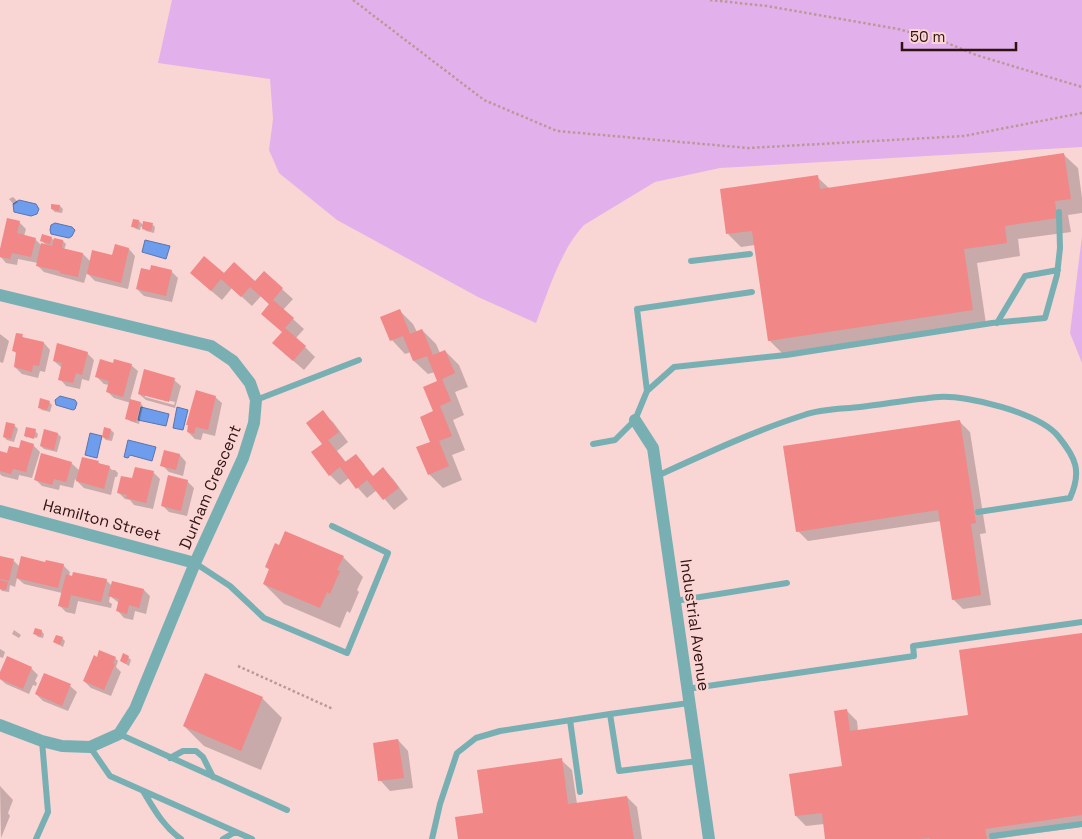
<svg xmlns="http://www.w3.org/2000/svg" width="1082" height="839" font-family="'Space Grotesk',sans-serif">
<rect width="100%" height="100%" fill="#f9d5d4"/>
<path fill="#e2b1eb" d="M172,0H1082V147L720,168L655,182L584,225C561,249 548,292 536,323L478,297L337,220L279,173L269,150L273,119L270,79L158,63Z
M1082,236V363L1070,333Z"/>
<path fill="#6f9dee" stroke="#5c73ac" d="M19,200L36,204L39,209L37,214L31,216L14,212L13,204Z
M55,223L72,227L75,230L72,236L69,238L51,234L50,230L51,225Z
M145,240L170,246L166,259L142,252Z
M60,396L75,400L77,403L75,409L73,410L56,405L55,400Z
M141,407L169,414L166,426L138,420Z
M177,407L188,410L183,430L173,428Z
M90,433L102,436L97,458L85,455Z
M128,440L156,447L152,461L130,455L128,458L124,457Z"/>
<path fill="#0003" fill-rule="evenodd" d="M1064,155L1078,168L1082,198V213L1068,215L1071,232L1018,239L1020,256L977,263L986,324L783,354L769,340L755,245L741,247L728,234L817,177L830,189Z
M13,197L18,202L14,205L9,199Z
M60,206L63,209L62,213L55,212L52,209Z
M139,221L144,226L152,224L155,227L154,233L146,231L141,226L140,230L136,229L133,226Z
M19,222L26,229L24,236L35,239L41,245L47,246L42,241L51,238L55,241H63L66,244L64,250L83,254L91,262L113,256L116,246L129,249L135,256L128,289L95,281L87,273L84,283L44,272L37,265L38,263L18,259L17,265L6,263L0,256V254Z
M151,271H171L178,278L172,302L144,296L137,289Z
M264,273L293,299L283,310L304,329L296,338L315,357L304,370L284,353L283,333L270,305L261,296L252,306L232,288L222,300L202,283L224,275L255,282Z
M399,310L413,324L417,332L422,330L436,344L440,353L445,351L459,365L468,387L455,392L464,415L453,420L465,450L452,455L462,480L443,488L429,474L439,382L435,372L428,374L414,361L411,352L405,354L392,340Z
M0,334L9,341L3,363L0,362Z
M22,336L25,339L44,343L50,350L45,372L40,371L38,378L22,374L15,367L17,354L14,351Z
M87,353L94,360L89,381L82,379L80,389L66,386L60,379L62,368L54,361Z
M114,364L131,365L138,371L130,400L140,403L143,406L139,424L130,421L127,418L131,403L114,398L107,391L109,385L104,384L97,377Z
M174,380L181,386L175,408L146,400L139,394ZM145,395L175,402L174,405L145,397Z
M215,397L222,403L215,436L203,433L201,440L195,439L188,432L189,426L187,424Z
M49,402L52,405L50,412L42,410L39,407Z
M322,412L333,422L348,442L337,451L346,462L356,455L365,465H363L375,481L383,469L393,479L408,499L394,510L377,490L367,498L349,478L340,485L330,475L324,444Z
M960,422L970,432L986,533L980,534L991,605L963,609L953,599L941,521L808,541L798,531Z
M7,424L15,426L18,429L14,442L7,440L4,437Z
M111,430L114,433L112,441L106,440L103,437Z
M35,431L38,434L37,438L27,436V438L25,436Z
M58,434L61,437L57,452L44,449L41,446Z
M33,445L40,452L32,478L19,475L18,480L2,476L0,474V453L8,455Z
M165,452L180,455L186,462L183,476L169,472L162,465Z
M98,462L101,465L109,467L112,470H115L118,473L117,477H115L111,495L84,488L75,479L73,488L60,485L59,490L42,486L35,479L71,463L80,471Z
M153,472L160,479L153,509L134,505L130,500L125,499L118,492L133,480Z
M187,481L194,488L187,516L169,512L163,506Z
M0,557L13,560L20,567L63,565L70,572L69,576L106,580L112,586L144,590L150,596L146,614L135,611L133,620L124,618L118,611L119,603L110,596L109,602L112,604L111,608L78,601L75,614L66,612L59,605L62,593L24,584L17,578L15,587L10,585L9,592L2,591L0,589Z
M343,557L363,577L357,590L359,592L350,613L347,611L340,628L284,604L264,584L270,570L266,567Z
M14,630L21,635L19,638L12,634Z
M41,631L44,634L43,638L38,637L35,634Z
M1082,634V827L995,839H827L824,824L806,826L796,816L844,767L846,710L857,721L858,731L969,716Z
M62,638L65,641L63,647L54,642Z
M0,649L5,652L3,658L0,657Z
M128,657L131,660L129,666L121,661Z
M115,658L118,661L116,667L121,672L111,696L91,688L84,681Z
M31,668L38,675L35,681L37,683L36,686L33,685L29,694L6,684L0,679V676Z
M206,675L262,698L282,718L261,770L204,746L184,726Z
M70,686L77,692L68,711L43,701L36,694Z
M398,740L408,751L413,788L390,791L380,780Z
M561,760L572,770L577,804L627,797L637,807L642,839H460L484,814Z
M0,786L13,800L8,813L10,816L1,838Z"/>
<path fill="#f18786" d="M1064,153L1071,199L1055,201L1057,218L1005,226L1007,243L964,249L973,310L768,341L752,231L726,234L720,189L818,175L820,189Z
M51,204L60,205L59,211L51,209Z
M7,218L20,221L17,233L36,238L31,257L12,253L10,259L0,257V249Z
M133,219L139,220L138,228L131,227Z
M143,221L153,223L151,231L142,229Z
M42,234L52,237L50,244L40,241Z
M54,238L63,240L62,248L83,253L78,277L60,273V271L36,266L41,243L52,246Z
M115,244L129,248L121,283L87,274L92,250L112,255Z
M204,256L224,273L234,262L255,281L264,271L283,288L273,300L294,318L285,328L306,346L293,361L272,343L282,332L261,314L269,304L250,287L241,297L221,279L211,291L190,273Z
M151,265L172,270L166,296L136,289L141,268L150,270Z
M400,309L410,334L422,329L433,355L445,350L455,373L442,379L451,401L440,406L452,436L439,441L449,466L428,475L416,447L430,442L420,417L433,411L423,387L437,381L427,356L413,361L403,336L390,341L380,317Z
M16,333L23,334L22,337L44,342L39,366L33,365L32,372L14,367L16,352L12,351Z
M57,343L88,352L82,375L76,373L73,383L58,380L62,363L53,361Z
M100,359L113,363L114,359L132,364L123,397L106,392L109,381L95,377Z
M144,369L175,378L169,402L138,394Z
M196,390L216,396L208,430L196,427L194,434L187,432L188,425H186Z
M40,398L50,401L47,410L38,408Z
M130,399L141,402L136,422L125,419Z
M323,410L339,432L328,440L345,462L356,454L373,476L383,467L399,488L383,500L367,480L356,489L340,467L329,476L311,452L322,444L306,423Z
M960,420L976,523L971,524L981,595L952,600L938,510L796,532L783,446Z
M6,422L15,424L11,439L3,437Z
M26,427L36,429L34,439L24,436Z
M104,427L111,429L109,439L102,437Z
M44,429L58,433L54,450L40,446Z
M21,440L34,444L26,472L13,469L11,474L0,471V451L7,453L9,446L19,448Z
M164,450L180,454L176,470L160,466Z
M41,453L72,462L66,482L54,479L52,485L34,480Z
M82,457L99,461L98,463L110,466L104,489L76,481Z
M135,467L154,471L146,503L126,498L127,495L117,493L121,476L132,478Z
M168,475L188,480L181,511L161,506Z
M285,531L344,556L337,570L340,571L330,594L327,592L320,608L263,584L269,569L265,567L275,543L279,545Z
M0,556L14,559L9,581L0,579Z
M21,556L45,562L46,560L64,564L58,588L16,578Z
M73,572L107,579L101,602L71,595L68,608L58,606L66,574L72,576Z
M0,580L8,582L6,590L0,589Z
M112,581L144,589L139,608L129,605L127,614L116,611L119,599L108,596Z
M35,628L42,630L41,636L33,634Z
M1082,633V815L985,829L987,839H930V838L919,839H825L822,813L795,816L789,774L842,766L834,711L847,709L850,731L968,715L959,650Z
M56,635L63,637L60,645L53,642Z
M99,650L116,657L113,663L115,664L104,690L83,681L94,655L97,657Z
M123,653L129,656L126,664L120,661Z
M7,656L32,667L23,689L0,679V672Z
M44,673L71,684L62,706L35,694Z
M205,673L263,697L241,751L183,726Z
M398,739L404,778L378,781L373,743Z
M562,758L568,804L627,796L634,839H458L455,817L483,813L477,770Z"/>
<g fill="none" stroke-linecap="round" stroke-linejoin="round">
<path stroke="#bb9898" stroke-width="2.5" stroke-dasharray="2.5 2.5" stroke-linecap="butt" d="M353,0L484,100L557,131L748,148L964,136L1082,113
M710,0L767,6L898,29L940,40L976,55L1082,87
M238,666L333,709"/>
<path stroke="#77afb3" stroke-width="6" d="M691,261L750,254
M997,323L1025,276L1058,270
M647,391L674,367L786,355L992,323L1045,318L1057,275L1060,248L1059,212
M256,400L359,360
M593,444L615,440L635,420L647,391L637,309L752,292
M657,476C705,454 754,431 804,415C821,409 842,409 860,407C886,404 913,399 939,397C968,395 1039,413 1058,436C1076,458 1082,471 1070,498L978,512
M195,563L230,586L264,618L347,653L388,553L332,526
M675,601L787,583
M687,689L914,656L913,646L1082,622
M689,703L610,714L619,771L698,761
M570,720L580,792
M119,734L287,810
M90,747L110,776L252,839
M170,758L183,751H196L203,757L213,777
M143,791C154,809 163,826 181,839
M992,836L1082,824
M36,839L48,812L42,741
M223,839L235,832
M432,839L440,804L457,753L476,738L500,731L610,714"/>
<path stroke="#77afb3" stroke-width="12" d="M0,295L211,346L233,361L250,383L256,400L254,423L243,458L195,563L135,709L119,734L90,747L62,746L42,741L0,725
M635,420L653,448L709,839
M0,511L195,563"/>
</g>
<g text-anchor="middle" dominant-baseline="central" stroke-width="5" stroke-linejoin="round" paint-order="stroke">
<g font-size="16" fill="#311212" stroke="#f9d5d4">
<text transform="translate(210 487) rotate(-67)">Durham Crescent</text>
<text transform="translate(102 520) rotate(15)">Hamilton Street</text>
<text transform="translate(695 625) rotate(82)">Industrial Avenue</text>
</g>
</g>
<path d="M902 42v8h114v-8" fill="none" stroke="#311212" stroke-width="2.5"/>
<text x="910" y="42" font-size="15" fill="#311212" stroke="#f9d5d4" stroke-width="4" paint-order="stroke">50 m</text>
</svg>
